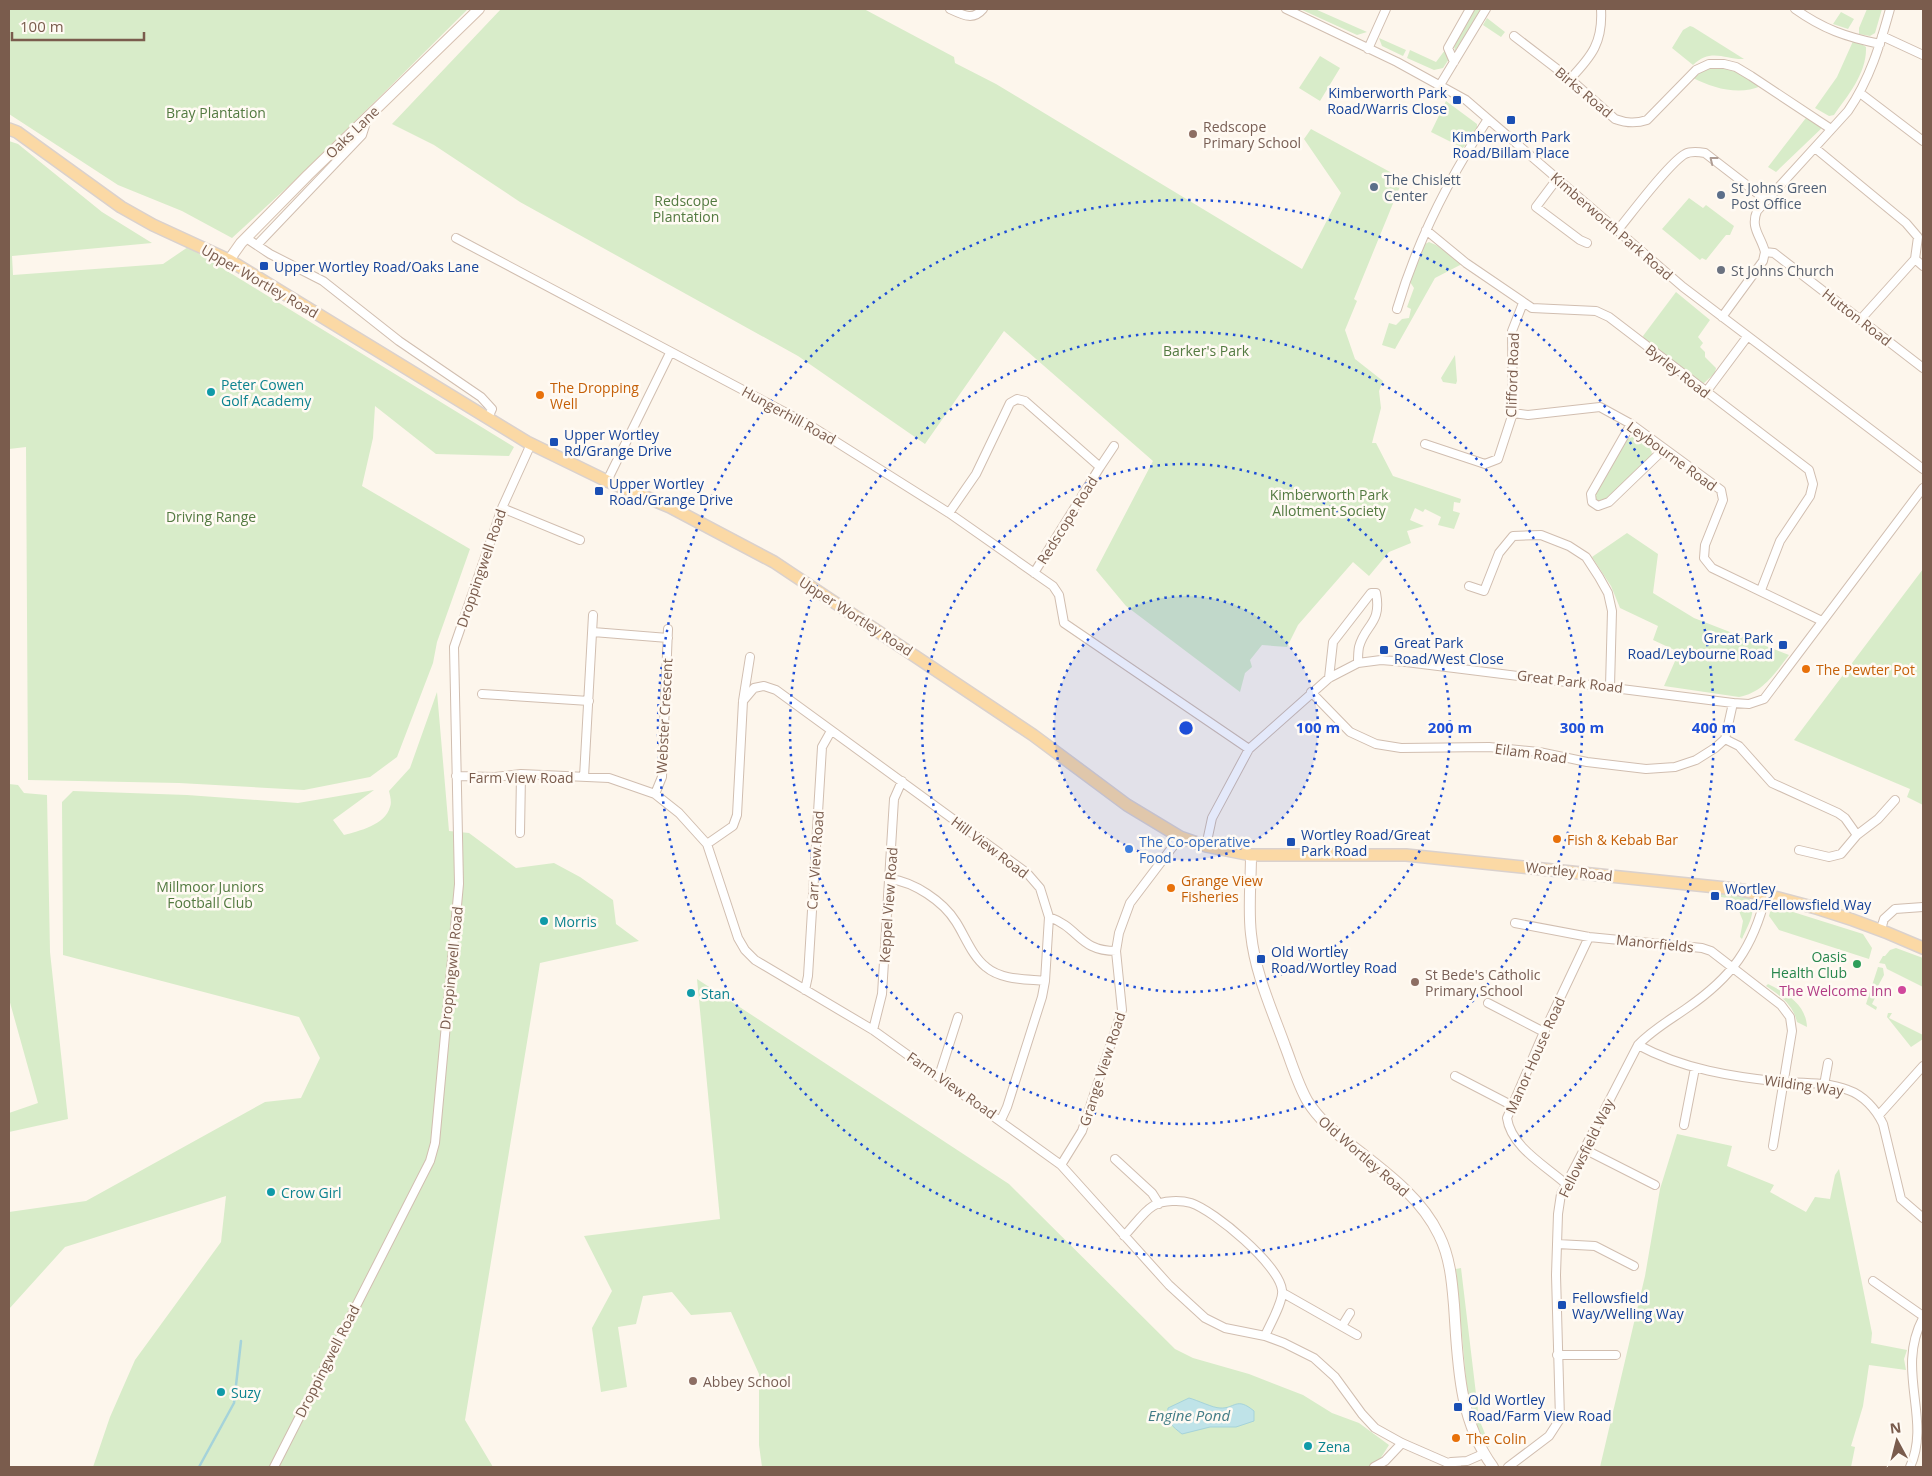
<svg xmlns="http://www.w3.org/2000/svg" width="1932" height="1476" font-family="'Open Sans',sans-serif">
<rect width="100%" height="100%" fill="#fdf6ec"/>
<path fill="#d8ecc9" d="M9,9H468L304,172L232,238L182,211L118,185L9,114Z
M501,9H864L954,57L955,63L996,84L1302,269L1341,193L1304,139L1311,129L1403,179L1354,299L1357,301L1345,330L1355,359L1383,381L1379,391L1381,408L1372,443H1376L1393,476L1461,499L1460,503L1454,502L1453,511L1460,513L1454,529L1438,525L1441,517L1425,509L1423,512L1415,508L1410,520L1424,526L1407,531L1411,543L1389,552L1369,576L1353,562L1298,625L1287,647L1262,645L1250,660L1252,667L1245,673L1240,692L1126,606L1096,570L1153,461L1004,331L925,444L798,356L520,202L434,145L392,124Z
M1300,9H1315L1367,32L1357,35Z
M1475,9H1482L1455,51L1454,46Z
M1867,9H1882L1875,33L1870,36L1859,34V28Z
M1841,12L1854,19L1848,29L1833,24Z
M1487,18L1505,32L1501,37L1483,25Z
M1690,26L1693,27L1744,59C1726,60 1711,47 1693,65L1672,48L1683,30Z
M1379,38L1406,50L1403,56L1382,46Z
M1854,39L1866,47C1867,73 1848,95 1834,115L1829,116L1815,108L1837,77Z
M1410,50L1436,62L1445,50L1449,59L1443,68L1434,70L1407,58Z
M1320,56L1340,68L1320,101L1299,88Z
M1719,66L1734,69L1761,86C1739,96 1713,88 1693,78L1704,70Z
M1446,101L1477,124V129L1463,148L1431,132Z
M1809,114L1825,125L1776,172L1768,167Z
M9,141L18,144L102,212L152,243L12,256L13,275L163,264L188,247L514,447L509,456L436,454L375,406L373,438L362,486L470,549L437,642L433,663L397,757L370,777L304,790L179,783L28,780L26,447L9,449Z
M1689,198L1703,208L1706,205L1734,226L1730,235H1726L1706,260L1702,258L1700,260L1662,229Z
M1429,242L1436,245L1462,264L1435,278L1395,349L1382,345L1389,323L1396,325L1402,319L1409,318L1411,309L1407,307L1414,288L1410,282L1423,245Z
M1676,292L1710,320L1698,337L1703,343L1700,347L1705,352V357L1716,368L1715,373L1704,383L1699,382L1645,341L1643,336Z
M1455,355L1457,381L1456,384L1443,382L1441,378Z
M1635,436L1651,447L1652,455L1603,502L1595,500L1596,491L1627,439Z
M1627,533L1658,554L1653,593L1694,618L1789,655C1775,673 1763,693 1739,697L1664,686L1679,652L1653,640L1658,626L1620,608L1611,586L1592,557Z
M1923,569V805L1907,797L1910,789L1794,740Z
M437,692L449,831L469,833L516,868L554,863L580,877L613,900L616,924L639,941L540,963L465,1420L493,1467H93L110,1417L135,1360L221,1242L226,1196L65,1247L9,1309V1212L86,1201L265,1102L301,1098L320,1058L299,1017L63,955L62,802L73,791L187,795L298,803L374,790L333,820L344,835C359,831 385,825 390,807C392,803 390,795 389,791L410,768Z
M9,784L18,785L24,793L47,795L50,952L68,1119L9,1132V1113L38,1103L9,999Z
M1721,894L1748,897C1759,910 1747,926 1742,939L1740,937L1743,921L1739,911L1742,905L1734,899L1721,897Z
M1777,907L1863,934L1872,948L1869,959L1779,930L1769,916L1770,912Z
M1896,948L1923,958V987L1887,969L1885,964L1879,963L1883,956H1885L1890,950Z
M1878,967L1883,968L1884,975L1873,995L1876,996L1872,1004L1877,1007L1876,1010L1866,1004Z
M697,979L1009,1184L1175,1349L1193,1358L1249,1374L1303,1395L1332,1413L1359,1423L1389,1445L1375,1467H762L759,1445V1374L731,1312L691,1315L672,1292L643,1296L636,1324L618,1327L627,1387L601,1392L592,1328L612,1291L584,1236L720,1219Z
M1768,984C1786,993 1806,1004 1807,1027L1797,1022C1793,1005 1781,996 1766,986Z
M1888,1013H1892L1889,1018L1923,1035V1039L1911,1047L1887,1017Z
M1677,1134L1732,1146L1727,1166L1774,1185L1770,1192L1806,1212L1815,1197L1830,1199L1835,1175L1839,1169L1872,1333L1871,1343L1907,1350L1904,1359L1906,1370L1869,1365L1863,1406L1851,1446L1855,1447L1851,1467H1600L1645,1276L1660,1189Z
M1461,1268L1479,1419L1490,1446L1488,1447L1474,1421L1468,1402L1456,1269Z"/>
<path fill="#bfe3e8" stroke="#a5d3da" d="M1189,1398C1197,1400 1213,1408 1220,1408C1235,1409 1236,1396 1254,1411V1421L1236,1427H1210L1182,1434C1172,1426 1166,1422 1168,1408Z"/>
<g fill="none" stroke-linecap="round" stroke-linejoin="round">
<path stroke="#a5d3da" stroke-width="2.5" d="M199,1467L234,1403L241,1341"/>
<defs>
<path id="street" d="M950,9C963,15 973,21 983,9
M1286,9L1397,62L1466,100L1683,287L1923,469
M1795,9C1823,29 1846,37 1880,44
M1514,36L1570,79L1615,119C1626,123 1635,124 1647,120L1696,70L1709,64H1724L1736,67L1751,76L1831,129
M1882,36L1923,55
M1368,49L1386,9
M1454,62L1448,48L1470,9
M1570,79C1592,56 1603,42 1601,9
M1440,85L1486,9
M1860,93L1923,141
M1815,148L1906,223L1918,237L1915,259L1860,320
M1557,179L1536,207L1580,240L1587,243
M1426,230L1466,263L1532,308L1596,311L1609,317L1809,470L1813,484L1810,496L1780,541L1761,590
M1617,231C1631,214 1669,163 1685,154C1691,151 1699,152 1705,153L1766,200
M246,238L270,254L323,281L399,341L481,397L492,409L488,418
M456,238L811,426L949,513L1053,586L1059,595L1064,623L1249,749
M257,245L362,135L367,119
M1765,252C1761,236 1750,228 1757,211L1848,111C1870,79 1880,45 1890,9
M1765,252L1774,253L1923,368
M1915,259L1923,266
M1397,309C1417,241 1449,178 1488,119
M1722,317L1763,261L1765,252
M1706,392L1747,337
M1513,413L1528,415L1600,407L1631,424L1721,490L1723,500L1705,545L1704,558L1712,568L1822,621
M1631,424L1591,494L1592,502L1598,506L1609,502L1664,449
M1425,444L1485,464L1498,459L1513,413L1512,331L1523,303
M1100,467L1114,446
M607,481L670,353
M502,508L580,540
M949,513L976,474L1010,403L1017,399L1025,401L1100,467L1034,573
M1469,586L1484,591L1499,553L1513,536L1541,535L1569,546L1586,557L1599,577L1608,593L1612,611L1610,686
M593,632L668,638
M1329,678L1333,642L1371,593H1376C1382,624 1365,624 1359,647C1358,652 1358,658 1358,663
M1311,692L1350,732L1376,744L1401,748L1489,747L1539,752L1587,762L1646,769L1675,767L1696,760L1715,748L1725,739L1733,703
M482,694L589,701
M743,701L754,688L764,686L776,690L1027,873L1040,888L1049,917L1045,981L1042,997L1007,1107L1001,1120
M1725,739L1739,746L1772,783L1838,813L1845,818L1857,835
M456,776L495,777L521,774L609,778L655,794L679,813L707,844L738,938L745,950L755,960L873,1030L1061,1165L1169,1285L1205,1318L1225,1328L1265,1336L1284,1343L1314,1358L1335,1377L1362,1414L1375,1428L1402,1443L1457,1467
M584,777L593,615
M655,794L662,777L668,629
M520,833L521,774
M707,844L733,826L737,815L743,701L750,657
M1206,846L1212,818L1249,749L1329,678L1358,663L1381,660L1406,662L1733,703L1749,704L1764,699L1923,488
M1799,850L1829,857L1841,854L1857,835L1878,819L1895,800
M890,879C914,882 943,901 956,922C965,936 972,956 986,967C1001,980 1026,979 1045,981
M1049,917C1080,928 1079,951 1116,951
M1515,923L1589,937L1702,948L1711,951L1781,1005L1790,1017L1792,1031L1773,1146
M1881,929L1884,919L1895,909L1923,907
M805,990L808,976L822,747L831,731
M1488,1003L1544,1032
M873,1030L882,994L894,799L902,781
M1638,1045C1682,1069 1733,1077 1783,1082C1804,1083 1828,1082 1848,1090C1863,1095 1876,1109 1883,1124L1901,1199L1923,1218
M939,1076L958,1017
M1455,1076L1511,1105
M1824,1085L1828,1063
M1879,1115L1923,1066
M1684,1125L1695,1068
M1584,1149L1655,1185
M1115,1159L1152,1193L1159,1204
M1061,1165L1082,1131L1122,1010L1116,951L1119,933L1130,903L1180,837
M1566,1184C1546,1166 1511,1147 1507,1118L1544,1032L1589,937
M1124,1236C1133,1227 1143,1212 1153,1206C1163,1200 1181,1200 1191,1203C1215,1211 1279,1265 1282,1290C1284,1301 1269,1326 1265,1336
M1557,1244L1595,1246L1634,1266
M1873,1281L1923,1316
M1283,1293L1357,1335
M1342,1326L1350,1313
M1557,1355H1616
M1451,1462L1467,1461L1483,1454
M274,1467L430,1161L435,1143L459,884L454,647L502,508L531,444
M1374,1467L1385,1461L1402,1443
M1508,1467L1549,1436L1560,1419L1556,1275L1558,1214L1561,1194L1638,1045C1652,1030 1670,1020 1687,1008C1732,977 1753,948 1766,895
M1910,1467C1932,1419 1895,1371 1923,1318"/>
<path id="secondary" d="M229,260L241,243L308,175L479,9
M1251,855C1251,881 1248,908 1251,934C1255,973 1272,1010 1285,1046C1292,1064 1298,1085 1308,1102C1313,1110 1320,1118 1327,1125C1365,1159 1416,1187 1439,1235C1450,1257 1452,1281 1454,1305C1458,1362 1458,1419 1493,1467"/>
<path id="primary" d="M9,129L17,132L121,207L153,225L229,260L527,442L607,481L670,507L774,562L1033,735L1127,805L1180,837L1206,846L1251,855H1406L1736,889C1802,901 1863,921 1923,948"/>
</defs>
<use href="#street" stroke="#d1beb0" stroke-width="10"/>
<use href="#secondary" stroke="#d6c0b0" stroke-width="12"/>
<use href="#primary" stroke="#dad1cd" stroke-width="14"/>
<use href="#street" stroke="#fff" stroke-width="8"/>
<use href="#secondary" stroke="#fff" stroke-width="10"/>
<use href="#primary" stroke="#fbd9a5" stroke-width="11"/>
</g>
<defs><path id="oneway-chevron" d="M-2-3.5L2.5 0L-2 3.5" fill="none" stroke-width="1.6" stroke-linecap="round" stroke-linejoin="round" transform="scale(1.25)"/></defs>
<use stroke="#af9d94" href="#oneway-chevron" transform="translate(1713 160) rotate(-142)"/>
<circle cx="1186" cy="728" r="132" fill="#1d4ed8" fill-opacity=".12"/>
<g fill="none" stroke="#1d4ed8" stroke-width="2.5" stroke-dasharray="2.5 5">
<circle cx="1186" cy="728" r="132"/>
<circle cx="1186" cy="728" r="264"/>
<circle cx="1186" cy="728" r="396"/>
<circle cx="1186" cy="728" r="528"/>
</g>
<g fill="#1a4fb4" stroke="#fffaf3" stroke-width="2">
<rect x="1452" y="95" width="10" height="10" rx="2.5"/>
<rect x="1506" y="115" width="10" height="10" rx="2.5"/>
<rect x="259" y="261" width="10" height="10" rx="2.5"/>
<rect x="549" y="437" width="10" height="10" rx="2.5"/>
<rect x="594" y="486" width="10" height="10" rx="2.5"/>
<rect x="1778" y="640" width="10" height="10" rx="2.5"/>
<rect x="1379" y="645" width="10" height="10" rx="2.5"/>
<rect x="1286" y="837" width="10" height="10" rx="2.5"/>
<rect x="1710" y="891" width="10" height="10" rx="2.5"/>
<rect x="1256" y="954" width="10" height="10" rx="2.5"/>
<rect x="1557" y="1300" width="10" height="10" rx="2.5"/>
<rect x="1453" y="1402" width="10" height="10" rx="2.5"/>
</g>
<g fill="#8d6e63" stroke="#fffaf3" stroke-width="2">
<circle cx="1193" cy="134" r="5"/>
<circle cx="1415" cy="982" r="5"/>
<circle cx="693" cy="1381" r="5"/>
</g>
<g fill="#5c6f8a" stroke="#fffaf3" stroke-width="2">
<circle cx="1374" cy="187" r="5"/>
<circle cx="1721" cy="195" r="5"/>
</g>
<circle fill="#6b7280" stroke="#fffaf3" stroke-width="2" cx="1721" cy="270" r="5"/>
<g fill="#0f9aa8" stroke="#fffaf3" stroke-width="2">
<circle cx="211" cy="392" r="5"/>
<circle cx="544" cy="921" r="5"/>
<circle cx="691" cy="993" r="5"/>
<circle cx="271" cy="1192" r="5"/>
<circle cx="221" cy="1392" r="5"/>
<circle cx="1308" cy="1446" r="5"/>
</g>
<g fill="#e8710a" stroke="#fffaf3" stroke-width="2">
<circle cx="540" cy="395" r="5"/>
<circle cx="1806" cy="669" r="5"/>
<circle cx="1557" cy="839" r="5"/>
<circle cx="1171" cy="888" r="5"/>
<circle cx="1456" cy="1438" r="5"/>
</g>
<circle fill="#3f7fe0" stroke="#fffaf3" stroke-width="2" cx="1129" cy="849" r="5"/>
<circle fill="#2e9e5b" stroke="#fffaf3" stroke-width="2" cx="1857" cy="964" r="5"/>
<circle fill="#d1479c" stroke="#fffaf3" stroke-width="2" cx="1902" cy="990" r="5"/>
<g text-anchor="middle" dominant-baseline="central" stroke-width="5" stroke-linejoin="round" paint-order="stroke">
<g font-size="14" fill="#164399" stroke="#fffaf3" text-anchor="start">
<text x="1447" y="92" text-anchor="end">Kimberworth Park<tspan x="1447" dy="16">Road/Warris Close</tspan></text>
<text x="1511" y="136" text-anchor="middle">Kimberworth Park<tspan x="1511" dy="16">Road/Billam Place</tspan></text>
<text x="274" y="266">Upper Wortley Road/Oaks Lane</text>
<text x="564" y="434">Upper Wortley<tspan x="564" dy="16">Rd/Grange Drive</tspan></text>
<text x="609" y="483">Upper Wortley<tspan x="609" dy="16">Road/Grange Drive</tspan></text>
<text x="1773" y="637" text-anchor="end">Great Park<tspan x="1773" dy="16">Road/Leybourne Road</tspan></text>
<text x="1394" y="642">Great Park<tspan x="1394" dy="16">Road/West Close</tspan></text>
<text x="1301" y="834">Wortley Road/Great<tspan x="1301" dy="16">Park Road</tspan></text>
<text x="1725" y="888">Wortley<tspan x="1725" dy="16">Road/Fellowsfield Way</tspan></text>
<text x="1271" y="951">Old Wortley<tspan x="1271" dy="16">Road/Wortley Road</tspan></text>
<text x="1572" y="1297">Fellowsfield<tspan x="1572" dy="16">Way/Welling Way</tspan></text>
<text x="1468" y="1399">Old Wortley<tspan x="1468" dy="16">Road/Farm View Road</tspan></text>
</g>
<g font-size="14" fill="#7a5c4d" stroke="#fffaf3">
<text transform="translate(1584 92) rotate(40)">Birks Road</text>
<text transform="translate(352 132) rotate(-44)">Oaks Lane</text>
<text transform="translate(1612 226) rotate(41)">Kimberworth Park Road</text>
<text transform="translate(260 281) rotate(30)">Upper Wortley Road</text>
<text transform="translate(1857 317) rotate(38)">Hutton Road</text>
<text transform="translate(1678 371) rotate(38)">Byrley Road</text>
<text transform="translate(1512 375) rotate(-88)">Clifford Road</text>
<text transform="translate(789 415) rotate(29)">Hungerhill Road</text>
<text transform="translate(1672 456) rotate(36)">Leybourne Road</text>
<text transform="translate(1067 520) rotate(-58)">Redscope Road</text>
<text transform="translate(481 568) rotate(-71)">Droppingwell Road</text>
<text transform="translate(856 616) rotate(33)">Upper Wortley Road</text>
<text transform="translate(1570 681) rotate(7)">Great Park Road</text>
<text transform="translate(664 716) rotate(-87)">Webster Crescent</text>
<text transform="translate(1531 753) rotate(8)">Eilam Road</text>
<text x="521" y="777">Farm View Road</text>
<text transform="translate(990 847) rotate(37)">Hill View Road</text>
<text transform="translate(815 860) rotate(-86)">Carr View Road</text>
<text transform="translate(1569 871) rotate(6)">Wortley Road</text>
<text transform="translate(888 905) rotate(-86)">Keppel View Road</text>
<text transform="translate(1655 943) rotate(6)">Manorfields</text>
<text transform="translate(451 968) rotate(-84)">Droppingwell Road</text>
<text transform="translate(1535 1055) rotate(-66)">Manor House Road</text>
<text transform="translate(1102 1069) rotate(-72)">Grange View Road</text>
<text transform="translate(952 1085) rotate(35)">Farm View Road</text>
<text transform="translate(1804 1085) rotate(8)">Wilding Way</text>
<text transform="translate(1586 1148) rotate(-64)">Fellowsfield Way</text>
<text transform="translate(1364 1156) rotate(41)">Old Wortley Road</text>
<text transform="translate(327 1361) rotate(-63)">Droppingwell Road</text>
</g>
<g font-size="14" fill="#537a41" stroke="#fffaf3">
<text x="216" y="112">Bray Plantation</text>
<text x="686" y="200">Redscope<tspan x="686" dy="16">Plantation</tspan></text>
<text x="1206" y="350">Barker's Park</text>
<text x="1329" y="494">Kimberworth Park<tspan x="1329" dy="16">Allotment Society</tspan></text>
<text x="211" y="516">Driving Range</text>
<text x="210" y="886">Millmoor Juniors<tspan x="210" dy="16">Football Club</tspan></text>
</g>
<g font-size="14" fill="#785e54" stroke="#fffaf3" text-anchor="start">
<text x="1203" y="126">Redscope<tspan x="1203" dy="16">Primary School</tspan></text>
<text x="1425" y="974">St Bede's Catholic<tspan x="1425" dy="16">Primary School</tspan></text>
<text x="703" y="1381">Abbey School</text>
</g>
<g font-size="14" fill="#4e5e75" stroke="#fffaf3" text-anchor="start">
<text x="1384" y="179">The Chislett<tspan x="1384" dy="16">Center</tspan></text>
<text x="1731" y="187">St Johns Green<tspan x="1731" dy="16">Post Office</tspan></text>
</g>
<g font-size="14" fill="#5b616d" stroke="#fffaf3" text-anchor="start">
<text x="1731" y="270">St Johns Church</text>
</g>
<g font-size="14" fill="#0d838f" stroke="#fffaf3" text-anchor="start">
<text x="221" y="384">Peter Cowen<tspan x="221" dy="16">Golf Academy</tspan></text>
<text x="554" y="921">Morris</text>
<text x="701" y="993">Stan</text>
<text x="281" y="1192">Crow Girl</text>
<text x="231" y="1392">Suzy</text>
<text x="1318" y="1446">Zena</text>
</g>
<g font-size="14" fill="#c56008" stroke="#fffaf3" text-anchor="start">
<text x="550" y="387">The Dropping<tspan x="550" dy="16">Well</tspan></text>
<text x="1816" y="669">The Pewter Pot</text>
<text x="1567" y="839">Fish &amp; Kebab Bar</text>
<text x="1181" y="880">Grange View<tspan x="1181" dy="16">Fisheries</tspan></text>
<text x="1466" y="1438">The Colin</text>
</g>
<g font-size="14" fill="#366cbe" stroke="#fffaf3" text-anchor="start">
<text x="1139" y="841">The Co-operative<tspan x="1139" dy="16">Food</tspan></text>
</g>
<g font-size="14" fill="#27864d" stroke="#fffaf3" text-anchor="end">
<text x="1847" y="956">Oasis<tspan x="1847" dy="16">Health Club</tspan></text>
</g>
<g font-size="14" fill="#b23c85" stroke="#fffaf3" text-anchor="end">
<text x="1892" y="990">The Welcome Inn</text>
</g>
<g font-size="15" font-style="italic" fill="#437c86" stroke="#fffaf3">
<text x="1189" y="1415">Engine Pond</text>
</g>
</g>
<circle cx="1186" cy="728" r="8" fill="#1d4ed8" stroke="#fffaf3" stroke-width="2.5"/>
<g font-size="15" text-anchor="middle" font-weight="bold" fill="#1d4ed8" stroke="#fffaf3" stroke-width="5" stroke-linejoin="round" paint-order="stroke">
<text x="1318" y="733">100 m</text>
<text x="1450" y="733">200 m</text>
<text x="1582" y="733">300 m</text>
<text x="1714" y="733">400 m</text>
</g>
<rect width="1932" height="1476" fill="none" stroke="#7a5c4d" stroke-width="20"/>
<g transform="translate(1897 1441) rotate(353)" stroke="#fffaf3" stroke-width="4" paint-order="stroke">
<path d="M0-4L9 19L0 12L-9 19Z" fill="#7a5c4d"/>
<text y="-8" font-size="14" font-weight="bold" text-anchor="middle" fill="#7a5c4d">N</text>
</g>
<path d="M12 32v8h132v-8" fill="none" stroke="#7a5c4d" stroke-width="2.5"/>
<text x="20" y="32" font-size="15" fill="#7a5c4d" stroke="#fffaf3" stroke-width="4" paint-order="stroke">100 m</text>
</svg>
